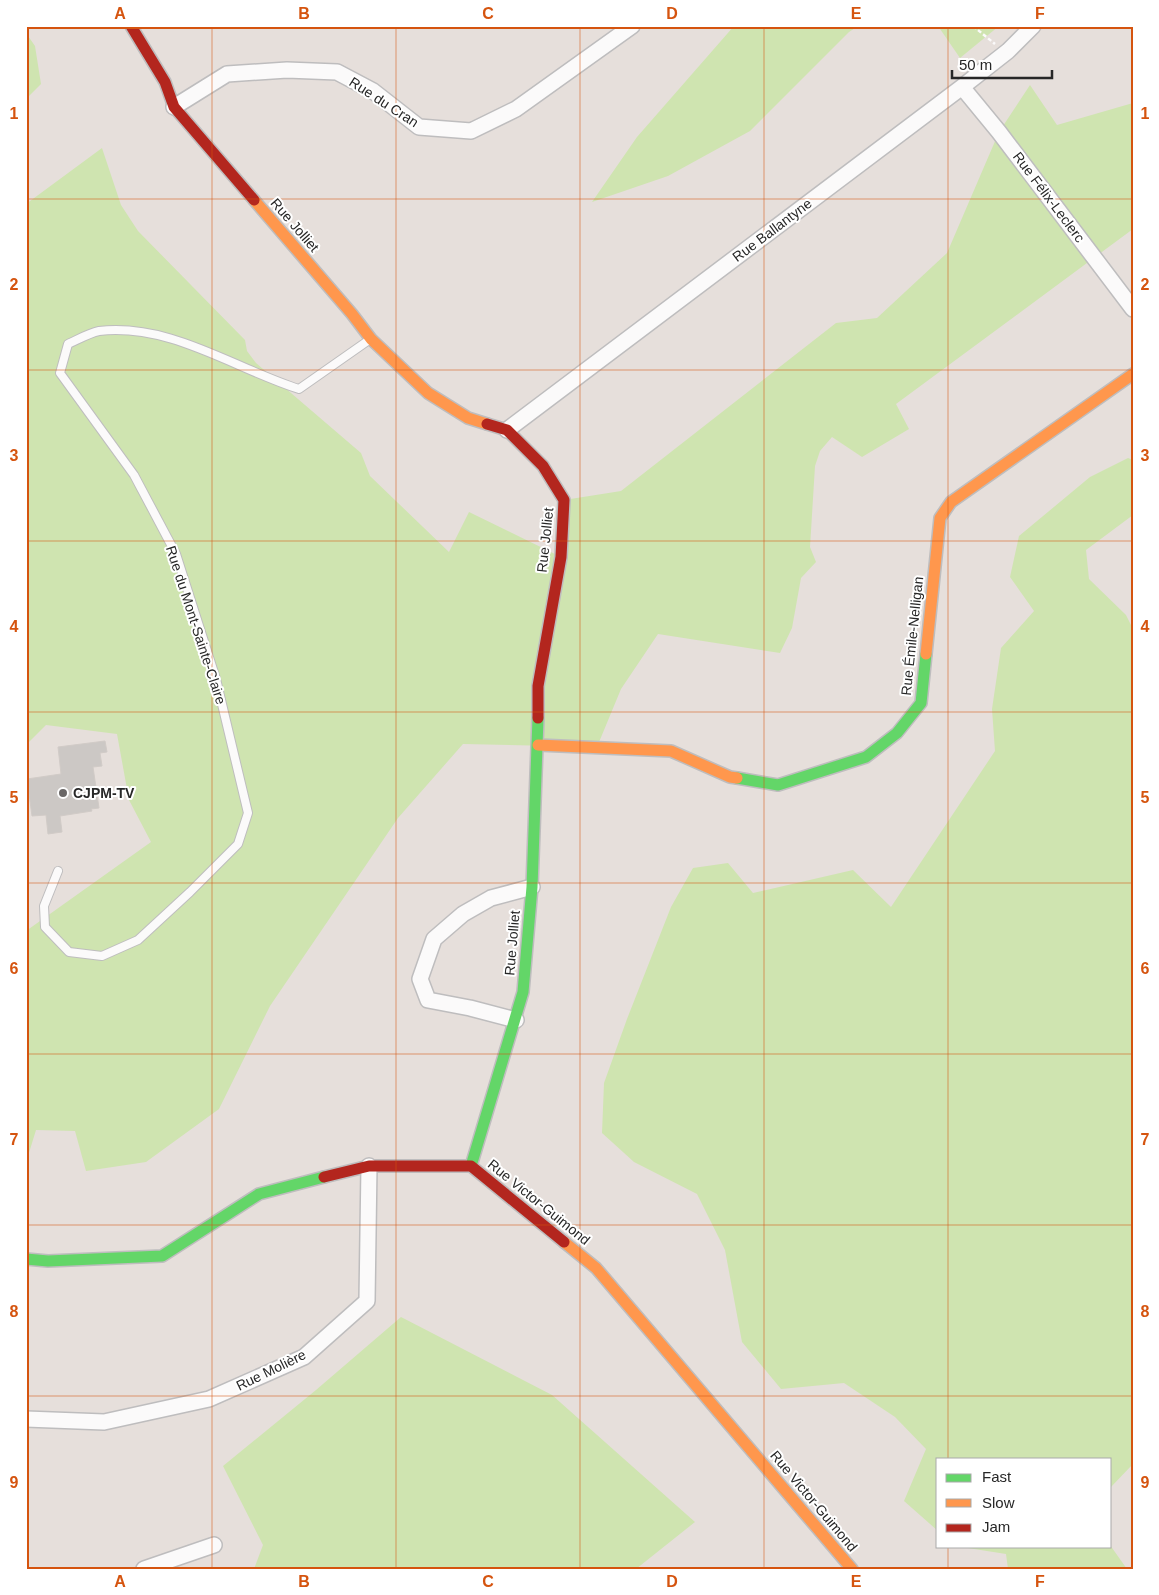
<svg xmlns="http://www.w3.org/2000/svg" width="1159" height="1595" font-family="Helvetica,sans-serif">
<rect width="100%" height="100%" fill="#e6dfdb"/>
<path fill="#cfe4b0" d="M734,26H858L849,32L750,131L668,176L592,202L637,137Z
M938,26H999L960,58Z
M26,33L35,46L41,84L26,99Z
M1030,85L1057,125L1133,103V229L896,404L909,429L862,457L832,437L820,451L815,466L810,547L816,562L801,578L792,628L780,653L658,634L621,689L597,747L463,744L398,818L270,1006L219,1109L146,1162L86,1171L75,1131L36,1130L28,1156H26V931L151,842L129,800L117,734L46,725L26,745V204L102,148L121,205L138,231L245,340L247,351L256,363L361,453L370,476L449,552L469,512L561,557L564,500L621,491L836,323L877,318L947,253L999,132Z
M1128,458L1133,460V515L1086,550L1089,579L1126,615L1133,629V1464L1110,1488V1459H938V1531L904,1501L926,1449L895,1417L844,1383L781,1389L742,1342L725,1250L697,1194L634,1162L602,1133L604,1083L627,1019L671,907L693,868L728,863L753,893L853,870L891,907L995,751L992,709L1001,648L1034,611L1010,577L1019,536L1090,477Z
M401,1317L552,1395L695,1522L636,1569H254L263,1545L223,1466L316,1390Z
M1110,1545L1127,1569H1008L1006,1554L955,1546Z"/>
<path fill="#ccc8c5" stroke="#d1cbc7" d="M105,741L107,752L100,753L102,766L93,767L99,808L91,809L92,811L60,816L62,832L48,834L46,815L32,816L27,779L61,774L58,747Z"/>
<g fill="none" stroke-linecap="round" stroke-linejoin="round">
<defs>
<path id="lane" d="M58,871L44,906L45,927L69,952L102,956L138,940L190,892L238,844L248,813L216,679L176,554L134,475L60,373L68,344C77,340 89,333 99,331C171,323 233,368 299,389L369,340"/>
<path id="street" d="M962,87L999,132L1133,309
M174,107L227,74L287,70L337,72L373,91L419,127L471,131L516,109L632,26
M507,430L962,87L1008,51L1033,26
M516,1020L470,1008L428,1000L420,979L434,939L463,914L491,898L532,887
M26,1419L104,1422L209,1399L304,1357L367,1301L369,1166
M144,1569L214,1545"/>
<path id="fast" d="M737,778L778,785L866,757L897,733L921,703L926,654
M471,1166L523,992L532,887L538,718
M26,1259L48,1261L162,1256L259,1194L324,1177"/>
<path id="slow" d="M254,200L352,314L371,339L428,393L468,418L487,424
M926,654L940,518L951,502L1133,374
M538,745L671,751L730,777L737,778
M564,1242L596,1268L852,1569"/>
<path id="jam" d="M131,26L165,82L174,107L254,200
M487,424L507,430L543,466L564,500L561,557L538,686V718
M324,1177L369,1166H471L564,1242"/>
</defs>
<use href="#lane" stroke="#bebdbe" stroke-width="10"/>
<use href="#street" stroke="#bebdbe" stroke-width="18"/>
<use href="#fast" stroke="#bebdbe" stroke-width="14"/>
<use href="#slow" stroke="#bebdbe" stroke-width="14"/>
<use href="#jam" stroke="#bebdbe" stroke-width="14"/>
<path stroke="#fbfafa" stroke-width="2.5" stroke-dasharray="4 2.5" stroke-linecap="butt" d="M973,26L995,44"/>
<use href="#lane" stroke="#fbfafa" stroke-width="8"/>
<use href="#street" stroke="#fbfafa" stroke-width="15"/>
<use href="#fast" stroke="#63d668" stroke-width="11"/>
<use href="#slow" stroke="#ff974d" stroke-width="11"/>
<use href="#jam" stroke="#b3261e" stroke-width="11"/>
</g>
<path fill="none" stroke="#d5540f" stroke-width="1" stroke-opacity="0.55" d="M212,26V1569M396,26V1569M580,26V1569M764,26V1569M948,26V1459M26,199H1133M26,370H1133M26,541H1133M26,712H1133M26,883H1133M26,1054H1133M26,1225H1133M26,1396H1133M948,1546V1569"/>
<circle fill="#6a6766" stroke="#fff" stroke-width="2" cx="63" cy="793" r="5"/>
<g text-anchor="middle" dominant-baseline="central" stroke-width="4" stroke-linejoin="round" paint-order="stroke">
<g font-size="14" fill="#272727" stroke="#fff">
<text transform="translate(384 102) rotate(33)">Rue du Cran</text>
<text transform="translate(1049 197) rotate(53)">Rue Félix-Leclerc</text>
<text transform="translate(295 225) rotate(49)">Rue Jolliet</text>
<text transform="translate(772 230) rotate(-37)">Rue Ballantyne</text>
<text transform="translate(545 540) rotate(-84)">Rue Jolliet</text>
<text transform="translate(196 625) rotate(72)">Rue du Mont-Sainte-Claire</text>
<text transform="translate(912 636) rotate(-84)">Rue Émile-Nelligan</text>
<text transform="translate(512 943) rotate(-85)">Rue Jolliet</text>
<text transform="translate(539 1202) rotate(39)">Rue Victor-Guimond</text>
<text transform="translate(271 1370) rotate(-26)">Rue Molière</text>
<text transform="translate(814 1501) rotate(50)">Rue Victor-Guimond</text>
</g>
<g font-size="14" font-weight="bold" fill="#272727" stroke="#fff" text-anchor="start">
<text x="73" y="793">CJPM-TV</text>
</g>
</g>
<rect width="1159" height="1595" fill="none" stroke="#ffffff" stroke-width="55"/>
<rect x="936" y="1458" width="175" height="90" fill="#ffffff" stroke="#a9a9a9"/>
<rect x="946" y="1474" width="25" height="8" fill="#63d668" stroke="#a9a9a9"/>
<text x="982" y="1482" font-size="15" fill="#272727">Fast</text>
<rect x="946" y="1499" width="25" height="8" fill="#ff974d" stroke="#a9a9a9"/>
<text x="982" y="1508" font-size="15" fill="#272727">Slow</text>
<rect x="946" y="1524" width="25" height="8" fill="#b3261e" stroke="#a9a9a9"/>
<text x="982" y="1532" font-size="15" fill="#272727">Jam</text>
<path d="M952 70v8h100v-8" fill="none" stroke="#272727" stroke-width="2.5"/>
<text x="959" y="70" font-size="15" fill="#272727" stroke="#ffffff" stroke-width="4" paint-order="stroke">50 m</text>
<rect x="28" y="28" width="1104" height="1540" fill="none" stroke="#d5540f" stroke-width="2"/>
<g font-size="16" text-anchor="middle" font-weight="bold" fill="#d5540f">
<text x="120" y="19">A</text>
<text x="304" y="19">B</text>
<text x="488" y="19">C</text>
<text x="672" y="19">D</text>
<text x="856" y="19">E</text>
<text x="1040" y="19">F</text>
<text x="14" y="119">1</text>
<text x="1145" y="119">1</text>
<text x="14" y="290">2</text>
<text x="1145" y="290">2</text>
<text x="14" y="461">3</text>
<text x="1145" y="461">3</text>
<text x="14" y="632">4</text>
<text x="1145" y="632">4</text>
<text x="14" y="803">5</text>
<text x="1145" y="803">5</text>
<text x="14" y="974">6</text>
<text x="1145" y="974">6</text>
<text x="14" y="1145">7</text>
<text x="1145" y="1145">7</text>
<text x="14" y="1317">8</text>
<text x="1145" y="1317">8</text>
<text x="14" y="1488">9</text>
<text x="1145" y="1488">9</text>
<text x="120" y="1587">A</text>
<text x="304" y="1587">B</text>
<text x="488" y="1587">C</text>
<text x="672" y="1587">D</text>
<text x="856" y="1587">E</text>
<text x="1040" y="1587">F</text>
</g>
</svg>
